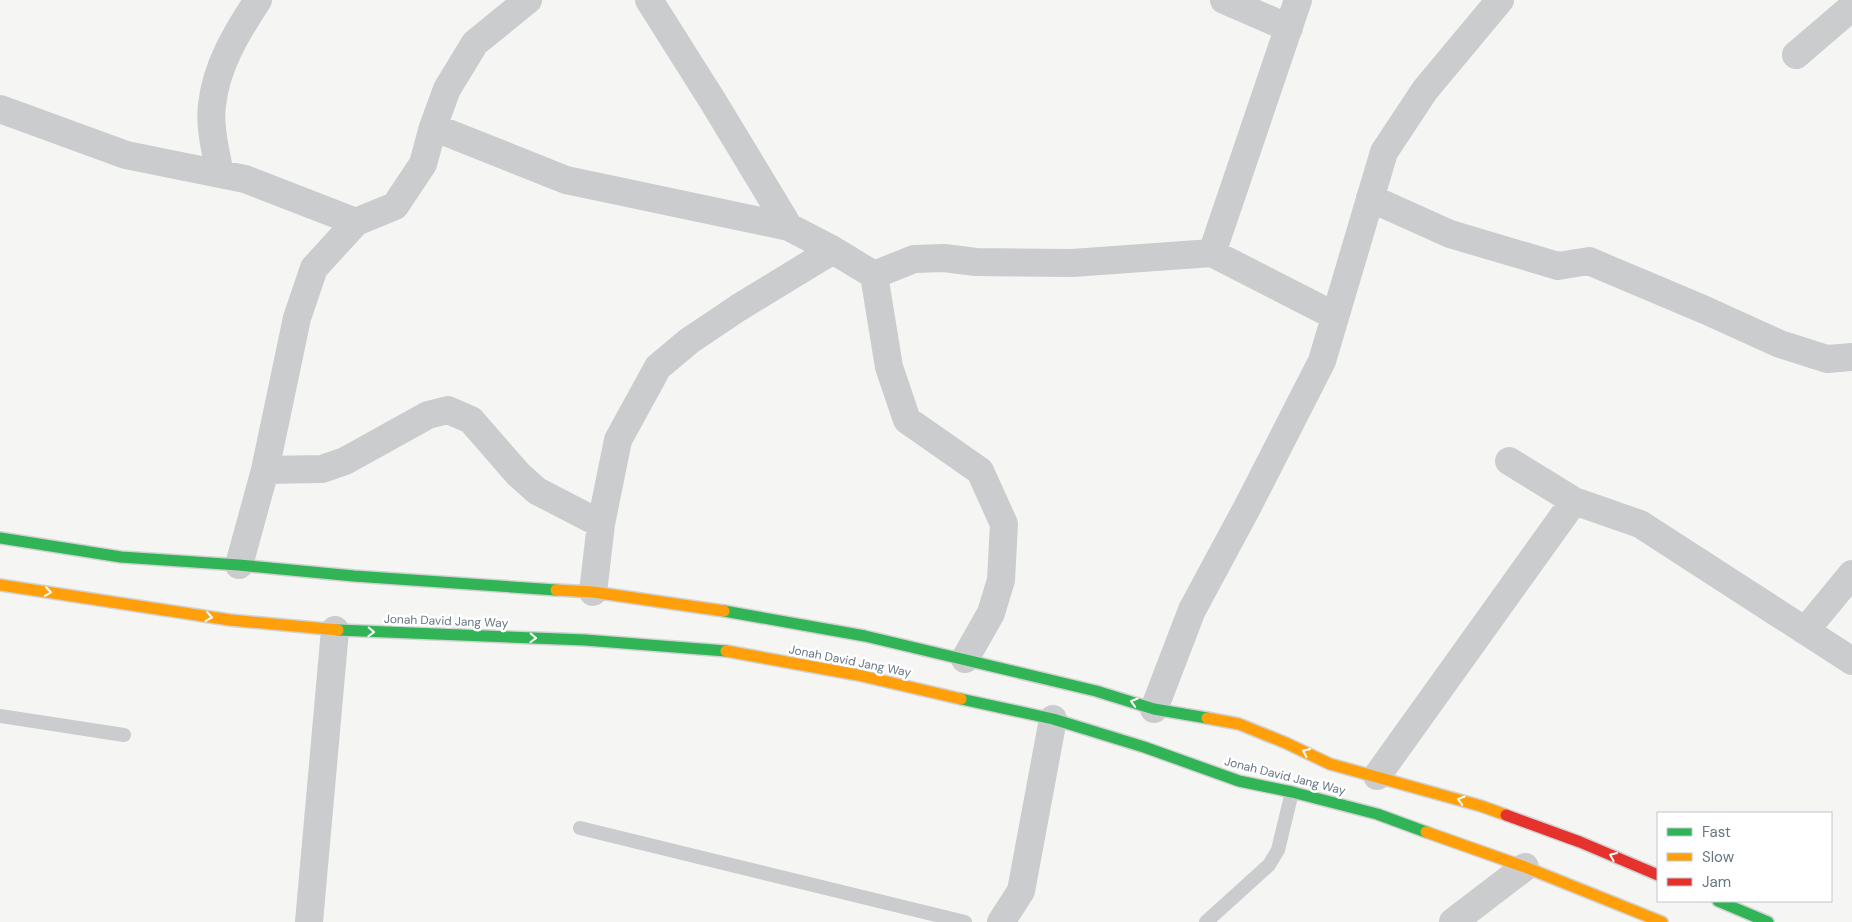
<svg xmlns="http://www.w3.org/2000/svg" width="1852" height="922" font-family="'DM Sans',sans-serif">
<rect width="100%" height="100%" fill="#f5f5f3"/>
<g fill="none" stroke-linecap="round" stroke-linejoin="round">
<defs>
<path id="fast" d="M0,538L121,557L239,565L354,576L556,590
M724,611L865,636L1096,691L1154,709L1207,718
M338,630L585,640L726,651
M961,699L1053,719L1144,747L1239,781L1292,792L1377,814L1426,832
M1718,901L1768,922"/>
<path id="slow" d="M0,585L230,620L338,630
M556,590L593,592L724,611
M726,651L858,675L961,699
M1207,718L1239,724L1286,743L1330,764L1481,806L1506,815
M1426,832L1525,867L1662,922"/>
<path id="jam" d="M1506,815L1580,842L1658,875"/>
</defs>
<use href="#fast" stroke="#d2d2d2" stroke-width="14"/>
<use href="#slow" stroke="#d2d2d2" stroke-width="14"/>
<use href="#jam" stroke="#d2d2d2" stroke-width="14"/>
<path stroke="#cacccd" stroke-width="14" d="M0,716L124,735
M580,828L965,922
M1206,922L1269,865L1278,850L1292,792"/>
<path stroke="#cacccd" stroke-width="28" d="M649,0L714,103L789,227L833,250L874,275L889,367L907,420L980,471L1004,524L1001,580L991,613L965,659
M1224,0L1289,28
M1298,0L1212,253L1335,316
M1796,55L1852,7
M0,109L126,155L245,179L356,222
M433,127L566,180L789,227
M220,174C216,153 209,126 212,105C216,66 237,32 258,0
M1370,198L1450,234L1558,266L1589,261L1705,310L1780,344L1827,359L1852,357
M874,275L914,259L944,258L976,262L1072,263L1212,253
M1509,461L1574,501L1640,524L1852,661
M265,470L322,469L345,461L428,415L448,410L471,420L518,474L537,491L601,524
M239,565L265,470L297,318L314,268L356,222L395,206L423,164L433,127L447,89L475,43L528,0
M593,592L601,524L618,440L658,367L689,341L738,308L833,250
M1805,631L1852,574
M1154,709L1192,610L1249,504L1322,361L1384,152L1425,90L1500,0
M1377,776L1574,501
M309,922L335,630
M1001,922L1021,891L1053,719
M1453,922L1525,867"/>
<use href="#fast" stroke="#30b455" stroke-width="11"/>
<use href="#slow" stroke="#ff9f0a" stroke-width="11"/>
<use href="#jam" stroke="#e5322d" stroke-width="11"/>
</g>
<defs><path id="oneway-chevron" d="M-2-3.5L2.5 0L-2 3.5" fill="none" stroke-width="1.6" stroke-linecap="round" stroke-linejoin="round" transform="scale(1.25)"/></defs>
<g stroke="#fff">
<use href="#oneway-chevron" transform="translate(48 592) rotate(8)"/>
<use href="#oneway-chevron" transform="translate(209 617) rotate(9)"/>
<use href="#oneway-chevron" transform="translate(371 632) rotate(2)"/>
<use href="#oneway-chevron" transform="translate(533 638) rotate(2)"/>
<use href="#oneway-chevron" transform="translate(1134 702) rotate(-163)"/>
<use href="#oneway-chevron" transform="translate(1306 752) rotate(-155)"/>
<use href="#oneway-chevron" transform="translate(1461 800) rotate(-164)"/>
<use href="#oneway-chevron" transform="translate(1613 856) rotate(-157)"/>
</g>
<g text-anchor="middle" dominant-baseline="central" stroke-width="5" stroke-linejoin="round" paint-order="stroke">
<g font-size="12" fill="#667682" stroke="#fff">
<text transform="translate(446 621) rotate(2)">Jonah David Jang Way</text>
<text transform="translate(850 661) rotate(11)">Jonah David Jang Way</text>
<text transform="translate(1285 776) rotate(14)">Jonah David Jang Way</text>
</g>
</g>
<rect x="1657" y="812" width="175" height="90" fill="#ffffff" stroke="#c2c8cd"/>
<rect x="1667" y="828" width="25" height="8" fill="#30b455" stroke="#c2c8cd"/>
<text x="1702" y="837" font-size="15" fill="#667682">Fast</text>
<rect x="1667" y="853" width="25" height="8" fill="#ff9f0a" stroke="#c2c8cd"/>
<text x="1702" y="862" font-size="15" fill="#667682">Slow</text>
<rect x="1667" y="878" width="25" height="8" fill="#e5322d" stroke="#c2c8cd"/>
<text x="1702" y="887" font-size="15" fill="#667682">Jam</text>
</svg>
